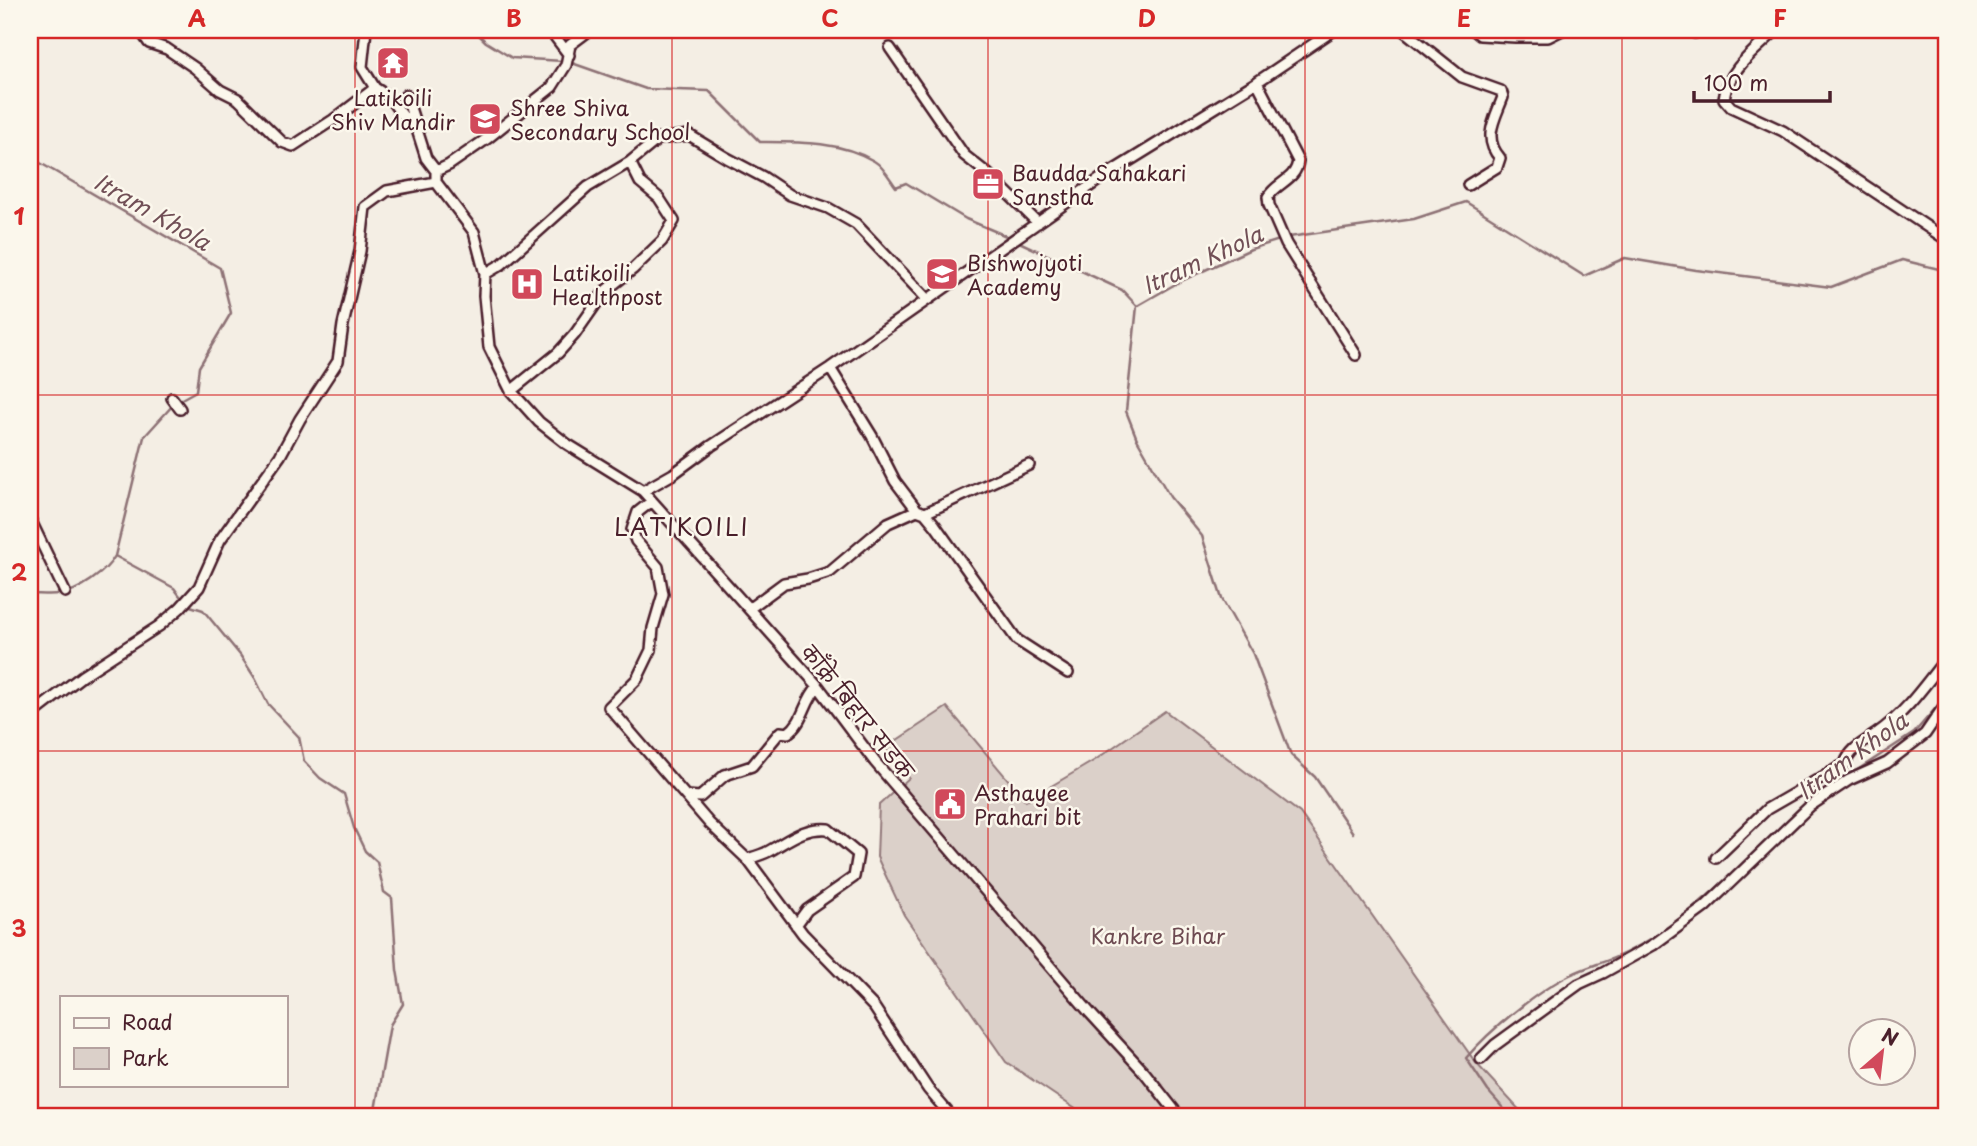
<svg xmlns="http://www.w3.org/2000/svg" width="1977" height="1146" font-family="'Playpen Sans','Playpen Sans Deva',sans-serif">
<rect width="100%" height="100%" fill="#f4eee4"/>
<filter id="ink" filterUnits="userSpaceOnUse"><feTurbulence type="fractalNoise" baseFrequency=".0143" numOctaves="2"/><feDisplacementMap in="SourceGraphic" scale="14" xChannelSelector="R" yChannelSelector="G"/><feConvolveMatrix kernelMatrix="1 2 1 2 8 2 1 2 1" color-interpolation-filters="sRGB"/></filter>
<g filter="url(#ink)">
<path fill="#dbd0c9" stroke="#92787a" stroke-width="2" d="M947,707L1026,801L1095,760L1165,711L1300,813L1476,1063L1525,1116H1086L1006,1062L904,915L877,857L879,805L909,778L885,748Z"/>
<g fill="none" stroke-linecap="round" stroke-linejoin="round">
<path stroke="#8d7174" stroke-width="2.5" d="M474,30L486,42L512,58L563,61
M30,36L44,30
M569,62L646,89L709,91L760,142C798,142 840,141 874,161C883,166 890,179 896,187L906,183L966,219L1011,238
M30,157L220,268L231,313L199,367L196,391L178,401
M1017,241L1122,290L1137,306L1179,282L1251,249L1289,237L1414,219L1466,202L1584,276L1625,258L1696,270L1831,287L1902,260L1947,271
M1137,306L1126,411L1137,439L1170,497L1202,536L1222,599L1253,654L1291,755L1315,777L1353,833
M115,556L174,588L183,600
M30,594C39,594 50,595 59,594C79,592 106,572 115,556L144,437L173,405
M187,605L203,610L240,655L255,678L268,704L299,737L304,761L320,778L344,794L354,828L365,851L377,862L384,892L392,898L397,970L403,1004L390,1025L374,1116
M1813,799L1914,733L1947,695
M1510,1116L1488,1091L1466,1058C1490,1030 1537,991 1570,975C1588,966 1607,962 1625,953C1667,933 1702,901 1736,871"/>
<defs>
<path id="street" d="M140,30L149,43L167,49L195,68L220,90L238,99L282,142L293,146L333,120L375,88
M366,30L362,67L375,88L389,97L403,116L416,123
M550,30L569,55
M1403,30L1462,77L1501,91L1503,97C1495,119 1482,138 1500,158L1497,167L1468,185
M1474,30L1480,35L1515,37H1548L1562,30
M1776,30C1756,50 1728,69 1724,99L1731,107L1783,131L1947,240
M1695,33L1699,30
M890,48L964,155L988,174L1038,223
M1257,82L1298,161C1296,180 1277,182 1268,197L1269,205L1286,244L1356,355
M406,95L426,158L436,171V182L474,232L485,274L484,296L489,347L511,391L539,422L567,444L643,491L818,686L875,762L1090,1013L1145,1073L1179,1116
M436,171L449,165L488,138L552,87L566,65L570,45L590,30
M485,274L502,264L588,187L630,162L658,139L689,135L727,158L763,177L790,195L828,208L856,224L927,299
M830,368L872,436L895,481L917,510L925,513L935,525L1017,640L1068,673
M511,391L558,353L575,334L605,291L633,269L662,241L674,221L659,198L640,182L630,162
M172,398L180,409
M643,491L673,474L711,446L830,368L1103,177L1257,82L1334,30
M652,501L638,512L632,530L636,541L658,567L663,594L653,628L651,650L637,679L609,707L709,823L748,860L803,934L874,1007L928,1089L951,1116
M925,513L1029,465
M30,519L65,592
M750,608L784,583L808,579L830,572L888,523L917,510
M30,716L82,676L159,626L180,608L199,587L220,540L280,456L300,419L338,361L343,325L360,251L365,207L387,191L436,182
M687,796L700,797L725,775L752,766L780,732L788,733C804,722 804,701 818,686
M1716,858L1767,809L1845,764C1850,749 1863,743 1876,734C1905,714 1925,685 1947,657
M747,859C754,857 762,855 769,851C789,840 804,827 828,829L858,854L854,877L807,910L796,925
M1481,1059L1495,1045L1579,984L1603,973L1653,945L1705,907L1810,806L1849,780L1887,763L1925,734L1947,702"/>
</defs>
<use href="#street" stroke="#4a1f2b" stroke-width="14"/>
<use href="#street" stroke="#fbf7ec" stroke-width="9"/>
</g>
</g>
<path fill="none" stroke="#d62828" stroke-width="2" stroke-opacity="0.55" d="M355,30V1116M672,30V1116M988,30V1116M1305,30V1116M1622,30V1116M30,395H1947M30,751H1947"/>
<defs>
<symbol id="temple-square" viewBox="-11 -11 22 22"><rect x="-9" y="-9" width="18" height="18" rx="4" fill="#d1495b" stroke="#fbf7ec"/><path d="M0-6L5-2H3V0L6.5 2.5H4V6H1.5V3h-3V6H-4V2.5H-6.5L-3 0V-2H-5Z" fill="#fff"/></symbol>
<symbol id="school-square" viewBox="-11 -11 22 22"><rect x="-9" y="-9" width="18" height="18" rx="4" fill="#d1495b" stroke="#fbf7ec"/><path d="M0-5L7-2L0 1L-7-2ZM-4 1L0 2.5L4 1V4Q0 6-4 4Z" fill="#fff"/></symbol>
<symbol id="office-square" viewBox="-11 -11 22 22"><rect x="-9" y="-9" width="18" height="18" rx="4" fill="#d1495b" stroke="#fbf7ec"/><path d="M-6-3h4V-5.5h4V-3h4V5H-6ZM-1-4.5V-3h2v-1.5ZM-6 0V1H6V0Z" fill="#fff"/></symbol>
<symbol id="hospital-square" viewBox="-11 -11 22 22"><rect x="-9" y="-9" width="18" height="18" rx="4" fill="#d1495b" stroke="#fbf7ec"/><path d="M-5-5h3v3.5h4V-5h3V5h-3V1.5h-4V5h-3Z" fill="#fff"/></symbol>
<symbol id="civic-square" viewBox="-11 -11 22 22"><rect x="-9" y="-9" width="18" height="18" rx="4" fill="#d1495b" stroke="#fbf7ec"/><path d="M-.6-6.5H3V-4.5H.6V-3L4-1V1h2V6H-6V1h2V-1L-.6-3ZM-1.2 2.5V6h2.4V2.5Z" fill="#fff"/></symbol>
</defs>
<g fill-rule="evenodd">
<use href="#temple-square" x="374" y="44" width="38" height="38"/>
<use href="#school-square" x="466" y="100" width="38" height="38"/>
<use href="#office-square" x="969" y="165" width="38" height="38"/>
<use href="#school-square" x="923" y="255" width="38" height="38"/>
<use href="#hospital-square" x="508" y="265" width="38" height="38"/>
<use href="#civic-square" x="931" y="785" width="38" height="38"/>
</g>
<g text-anchor="middle" dominant-baseline="central" stroke-width="5" stroke-linejoin="round" paint-order="stroke">
<g font-size="21" fill="#4a1f2b" stroke="#fbf7ec" text-anchor="start">
<text x="393" y="97" text-anchor="middle">Latikoili<tspan x="393" dy="24">Shiv Mandir</tspan></text>
<text x="510" y="107">Shree Shiva<tspan x="510" dy="24">Secondary School</tspan></text>
<text x="1012" y="172">Baudda Sahakari<tspan x="1012" dy="24">Sanstha</tspan></text>
<text x="967" y="262">Bishwojyoti<tspan x="967" dy="24">Academy</tspan></text>
<text x="552" y="272">Latikoili<tspan x="552" dy="24">Healthpost</tspan></text>
<text x="974" y="792">Asthayee<tspan x="974" dy="24">Prahari bit</tspan></text>
</g>
<g font-size="21" fill="#4a1f2b" stroke="#fbf7ec">
<text transform="translate(858 711) rotate(51)">काँक्रे बिहार सडक</text>
</g>
<g font-size="21" fill="#6e4b52" stroke="#fbf7ec">
<text x="1158" y="935">Kankre Bihar</text>
</g>
<g font-size="23" font-style="italic" fill="#714f56" stroke="#fbf7ec">
<text transform="translate(153 211) rotate(30)">Itram Khola</text>
<text transform="translate(1202 259) rotate(-25)">Itram Khola</text>
<text transform="translate(1852 755) rotate(-36)">Itram Khola</text>
</g>
<g font-size="24" letter-spacing="2" fill="#4a1f2b" stroke="#fbf7ec">
<text x="682" y="526">LATIKOILI</text>
</g>
</g>
<rect width="1977" height="1146" fill="none" stroke="#fbf7ec" stroke-width="77"/>
<rect x="60" y="996" width="228" height="91" fill="#fbf7ec" stroke="#b4a19f" stroke-width="2"/>
<rect x="74" y="1018" width="35" height="10" fill="#fbf7ec" stroke="#b4a19f" stroke-width="2"/>
<text x="122" y="1030" font-size="21" fill="#4a1f2b">Road</text>
<rect x="74" y="1048" width="35" height="21" fill="#dbd0c9" stroke="#b4a19f" stroke-width="2"/>
<text x="122" y="1066" font-size="21" fill="#4a1f2b">Park</text>
<g transform="translate(1882 1052) rotate(28)"><circle r="33" fill="#fbf7ec" stroke="#b4a19f" stroke-width="2"/>
<path d="M0-5L12 26L0 18L-12 26Z" fill="#d1495b"/>
<text y="-10" font-size="19" font-weight="bold" text-anchor="middle" fill="#4a1f2b">N</text>
</g>
<path d="M1694 91v10h136v-10" fill="none" stroke="#4a1f2b" stroke-width="3.5"/>
<text x="1704" y="91" font-size="21" fill="#4a1f2b" stroke="#fbf7ec" stroke-width="5" paint-order="stroke">100 m</text>
<rect x="38" y="38" width="1900" height="1070" fill="none" stroke="#d62828" stroke-width="2.5"/>
<g font-size="23" text-anchor="middle" font-weight="bold" fill="#d62828">
<text x="197" y="27">A</text>
<text x="514" y="27">B</text>
<text x="830" y="27">C</text>
<text x="1147" y="27">D</text>
<text x="1464" y="27">E</text>
<text x="1780" y="27">F</text>
<text x="19" y="225">1</text>
<text x="19" y="581">2</text>
<text x="19" y="937">3</text>
</g>
</svg>
